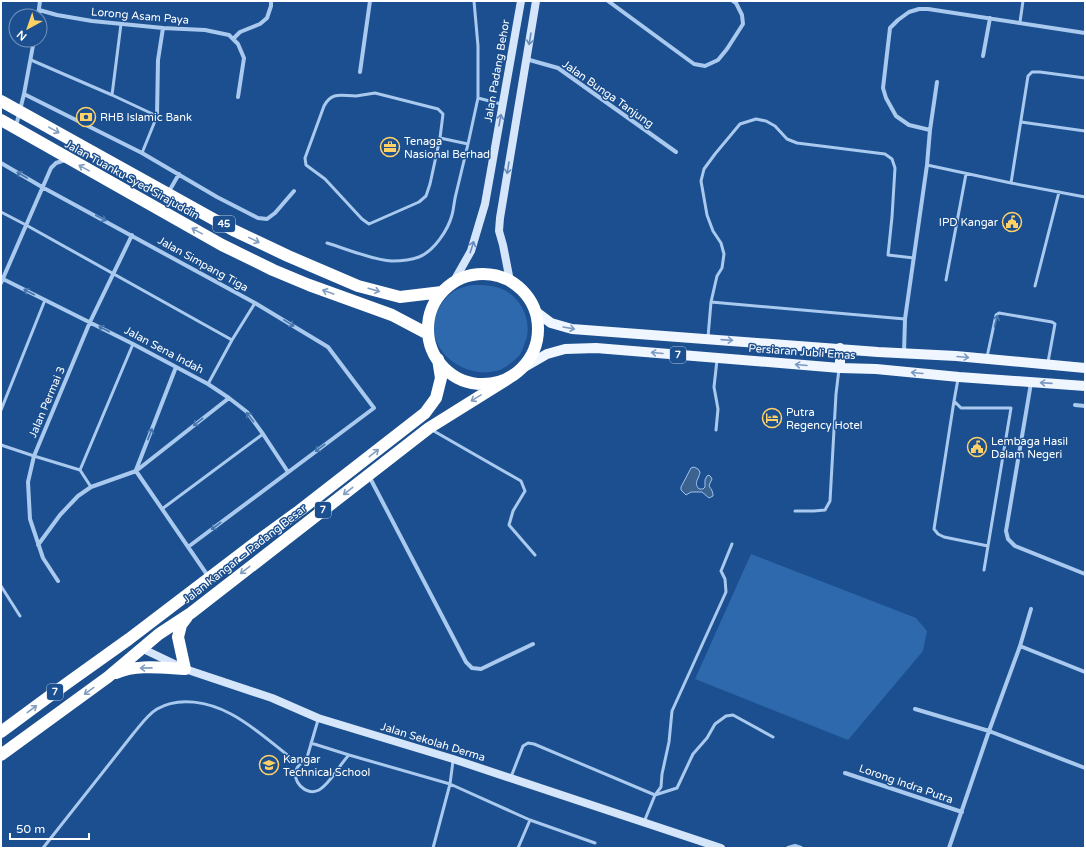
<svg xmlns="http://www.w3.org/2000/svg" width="1086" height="849" font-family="'Varela Round',sans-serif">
<rect width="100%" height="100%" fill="#1b4f8f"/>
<path fill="#2e69ad" d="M472,285C482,285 493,285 502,289C523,298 534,325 524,345C523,349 521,353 519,356C512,362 505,369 496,371C473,377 444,363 436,340C429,321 440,298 458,289C462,287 468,286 472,285Z
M751,554L916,618L927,631L923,651L848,740L695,679Z"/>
<path fill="#3c6290" stroke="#9cc4f0" d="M694,467L698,469L700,472C699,480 693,482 699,489H703L705,487V480L707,476L709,475L711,477L712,479L710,483L709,486C712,490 713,492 713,496L709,498L702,492H691L686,495L681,490V487L691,468Z"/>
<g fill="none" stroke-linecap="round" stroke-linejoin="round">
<path stroke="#a9c9ee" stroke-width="3" d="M1020,22L1023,1
M31,60L112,95L157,116L142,153
M375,93L438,109L443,114L440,138L430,184L426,196L419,202L369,224L362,219L325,179L306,165L305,158L324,106C332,91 342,96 356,96C362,95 369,94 375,93Z
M112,95L121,24
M478,98L501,104
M1021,122L1085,131
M440,138L468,144L478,98V46L474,1
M927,165L1011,183L1085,197
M1011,183L1028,76L1032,72H1040L1085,78
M1,212L26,225L232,340
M327,243C347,249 372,260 392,261C401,261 411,260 419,257C434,251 448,230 452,215C454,208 454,201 456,194C460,177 464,161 468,144
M946,280L966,174
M1035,286L1059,192
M711,302L905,319
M708,337L711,302L717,276L722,268L724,254L721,243L713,231L707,215L701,181L704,169L715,154L740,124L756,119L766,121L775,126L787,139L797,143L885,154L892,159L895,168L892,217L888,255L914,258
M987,357L996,315L999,313L1052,322L1055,324L1048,362
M958,379L954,401L961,408H1011L984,570
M208,384L232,340L255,303
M954,401L934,529L938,534L944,537L988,546
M1,410L45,300
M432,430L521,481L525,491L513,511L509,525L535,555
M716,430L718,409L714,387L717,360
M1,445L34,456L80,470L91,487
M80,470L133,344
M162,509L263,434
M795,511H814L825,510L830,501L836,394L839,369
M1,586L20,616
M311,743L349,755
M453,761L450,784L530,820L518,848
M301,763C300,765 298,766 297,768C290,780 306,797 319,790C331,783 339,765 349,755L450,784L433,848
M511,777L523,746L528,743L534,744L655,795L661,787L662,774L669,742L672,711L726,592L725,579L721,571L732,544
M530,820L595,843
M644,822L655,795L677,788L693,754L707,738L715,724L726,716L733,715L773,737
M43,848L133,734C140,726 147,715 157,709C179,696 209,702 231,714C254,726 274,745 295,761L301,763L306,761L318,720"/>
<path stroke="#a9c9ee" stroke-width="4" d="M608,1L694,64L705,66L718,60L727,49L743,24L742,15L736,3L733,1
M39,10L57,15L92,21L163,28L205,30L229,35L238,44L244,58L238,97
M38,16L40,1
M233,39L240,32L260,24L267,18L271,6V1
M983,56L990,18
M526,59L558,68L676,152
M360,72L370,1
M24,94L142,153L217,197L258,218L267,219L275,213L294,191
M157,116L158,60L163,28
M16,126L24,94L34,40
M930,130L909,125L896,116L886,98L883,88L890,28L898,20L909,12L919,9H928L1085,33
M1,163L42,187L255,303L328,347L374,408L188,547
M168,193L179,174
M3,279L133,344L208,384L229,398L247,412L263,434L288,472
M1,283L51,168L56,163L65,160
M904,353L905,319L927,165L930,130L937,82
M1031,383L1006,531L1008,539L1015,546L1085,574
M1075,405L1085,406
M136,470L176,367
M136,471L208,576
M369,476L466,662L472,668L481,669L533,644
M38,545L60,515L78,496L91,487L136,471L229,398
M58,581L43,558L30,519L28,482L34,456L90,322L132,235
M1020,646L1085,672
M915,709L989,731L1085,768
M845,773L962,812
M788,848L795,846L801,848
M949,848L989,731L1020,646L1031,609"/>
<path stroke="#d6e6fa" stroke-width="8" d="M454,281L471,251L485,204L521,1
M510,281L503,245L499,231L500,218L536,1
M141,648L185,669L272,698L318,718L453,759L721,848"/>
<path stroke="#f0f6ff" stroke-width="10" d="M535,311L551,323L572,329L878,352L956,356L1085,368
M840,368V348
M521,369L547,354L565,349L596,348L840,368L876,369L959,377L1085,386"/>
<path stroke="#fff" stroke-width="12" d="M1,101L233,230L288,256L358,286L400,297L442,292
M1,120L222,245L273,270L309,285L392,315L428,334
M428 329a55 55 0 1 1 110 0a55 55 0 1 1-110 0Z
M116,673C137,664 163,668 185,669L178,637L181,625L187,617
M1,732L66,684L129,639L259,540L299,511L425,413L436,398L441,378L438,359
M1,755L108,677L159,634L191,613L429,428L509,378"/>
</g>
<defs><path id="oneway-shaft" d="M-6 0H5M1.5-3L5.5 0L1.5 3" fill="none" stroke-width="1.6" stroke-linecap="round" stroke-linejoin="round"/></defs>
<g stroke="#668bba">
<use href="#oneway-shaft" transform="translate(530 39) rotate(99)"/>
<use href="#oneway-shaft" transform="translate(500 120) rotate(-80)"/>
<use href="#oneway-shaft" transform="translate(508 168) rotate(99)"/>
<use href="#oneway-shaft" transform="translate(472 247) rotate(-72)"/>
</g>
<g stroke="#829ec1">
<use href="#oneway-shaft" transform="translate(54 130) rotate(29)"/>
<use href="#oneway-shaft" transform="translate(84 168) rotate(-151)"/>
<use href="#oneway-shaft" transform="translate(197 231) rotate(-151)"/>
<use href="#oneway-shaft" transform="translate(254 240) rotate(26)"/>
<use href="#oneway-shaft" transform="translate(374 290) rotate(16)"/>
<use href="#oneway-shaft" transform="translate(328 292) rotate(-160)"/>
<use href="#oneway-shaft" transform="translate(476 398) rotate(148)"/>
<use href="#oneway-shaft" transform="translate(374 453) rotate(-38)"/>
<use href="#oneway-shaft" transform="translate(348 491) rotate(142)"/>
<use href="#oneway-shaft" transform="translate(245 570) rotate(142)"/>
<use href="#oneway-shaft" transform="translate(146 668) rotate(179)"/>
<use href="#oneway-shaft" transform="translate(89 691) rotate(144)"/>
<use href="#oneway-shaft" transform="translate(32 709) rotate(-37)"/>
</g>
<g stroke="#4674ac">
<use href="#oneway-shaft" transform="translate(22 175) rotate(-150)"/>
<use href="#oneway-shaft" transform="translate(101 218) rotate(28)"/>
<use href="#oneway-shaft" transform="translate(29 292) rotate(-153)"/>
<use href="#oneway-shaft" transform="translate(996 321) rotate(-75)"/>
<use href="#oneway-shaft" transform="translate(289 323) rotate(31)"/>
<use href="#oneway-shaft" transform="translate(104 329) rotate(-153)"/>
<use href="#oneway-shaft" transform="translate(250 417) rotate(-128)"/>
<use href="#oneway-shaft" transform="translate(198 422) rotate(142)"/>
<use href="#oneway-shaft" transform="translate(150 434) rotate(-69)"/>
<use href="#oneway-shaft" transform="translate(320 448) rotate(143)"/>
<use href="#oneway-shaft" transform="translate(216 526) rotate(143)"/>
</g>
<g stroke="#7b9ac1">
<use href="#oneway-shaft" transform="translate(569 328) rotate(10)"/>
<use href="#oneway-shaft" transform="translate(727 340) rotate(4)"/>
<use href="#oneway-shaft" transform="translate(657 353) rotate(-175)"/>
<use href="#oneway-shaft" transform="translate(963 357) rotate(5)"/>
<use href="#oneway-shaft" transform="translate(801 365) rotate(-175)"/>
<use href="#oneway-shaft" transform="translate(917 373) rotate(-175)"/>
<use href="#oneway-shaft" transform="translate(1046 383) rotate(-176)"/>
</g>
<defs>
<symbol id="bank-ring" viewBox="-11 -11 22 22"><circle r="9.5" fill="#1b4f8f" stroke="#ffd166" stroke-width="1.5"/><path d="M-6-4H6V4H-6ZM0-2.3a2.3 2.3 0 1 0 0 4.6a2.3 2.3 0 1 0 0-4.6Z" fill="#ffd166"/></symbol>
<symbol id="office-ring" viewBox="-11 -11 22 22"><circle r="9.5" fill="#1b4f8f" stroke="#ffd166" stroke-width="1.5"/><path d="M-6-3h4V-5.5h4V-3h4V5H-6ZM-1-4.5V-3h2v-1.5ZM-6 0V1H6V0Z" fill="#ffd166"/></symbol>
<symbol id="civic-ring" viewBox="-11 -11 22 22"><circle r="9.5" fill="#1b4f8f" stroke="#ffd166" stroke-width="1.5"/><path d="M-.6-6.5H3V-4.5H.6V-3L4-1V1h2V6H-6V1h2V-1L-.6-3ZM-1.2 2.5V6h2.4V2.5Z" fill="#ffd166"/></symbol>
<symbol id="hotel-ring" viewBox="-11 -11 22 22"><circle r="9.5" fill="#1b4f8f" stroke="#ffd166" stroke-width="1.5"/><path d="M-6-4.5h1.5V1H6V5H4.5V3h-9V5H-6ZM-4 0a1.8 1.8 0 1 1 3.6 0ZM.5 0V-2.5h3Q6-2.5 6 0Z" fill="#ffd166"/></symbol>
<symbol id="school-ring" viewBox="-11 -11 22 22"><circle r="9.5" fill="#1b4f8f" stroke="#ffd166" stroke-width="1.5"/><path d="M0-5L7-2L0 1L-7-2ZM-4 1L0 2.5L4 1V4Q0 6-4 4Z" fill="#ffd166"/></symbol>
</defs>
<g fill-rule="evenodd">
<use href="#bank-ring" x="75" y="106" width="22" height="22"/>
<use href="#office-ring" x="379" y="136" width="22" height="22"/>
<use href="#civic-ring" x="1001" y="211" width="22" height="22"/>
<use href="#hotel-ring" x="761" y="407" width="22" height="22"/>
<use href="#civic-ring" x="966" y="436" width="22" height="22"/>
<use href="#school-ring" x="258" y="754" width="22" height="22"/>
</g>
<g text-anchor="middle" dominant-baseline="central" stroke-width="3" stroke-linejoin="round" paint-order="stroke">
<g fill="#1b4f8f" stroke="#bbcadd" stroke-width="1">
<rect x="213" y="216" width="22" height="16" rx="3"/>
<rect x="670" y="347" width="16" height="16" rx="3"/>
<rect x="315" y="502" width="16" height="16" rx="3"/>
<rect x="47" y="684" width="16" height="16" rx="3"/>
</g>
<g font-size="10" font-weight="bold" fill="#fff">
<text x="224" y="224">45</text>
<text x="678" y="355">7</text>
<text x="323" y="510">7</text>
<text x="55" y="692">7</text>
</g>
<g font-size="11" fill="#fff" stroke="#1b4f8f">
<text transform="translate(140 16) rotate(5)">Lorong Asam Paya</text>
<text transform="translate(497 71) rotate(-80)">Jalan Padang Behor</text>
<text transform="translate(608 94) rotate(35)">Jalan Bunga Tanjung</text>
<text transform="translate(132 180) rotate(29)">Jalan Tuanku Syed Sirajuddin</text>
<text transform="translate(203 264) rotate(29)">Jalan Simpang Tiga</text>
<text transform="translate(164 350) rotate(28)">Jalan Sena Indah</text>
<text transform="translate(802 352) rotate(4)">Persiaran Jubli Emas</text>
<text transform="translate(47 402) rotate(-67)">Jalan Permai 3</text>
<text transform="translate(245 554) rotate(-38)">Jalan Kangar – Padang Besar</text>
<text transform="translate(433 742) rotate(17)">Jalan Sekolah Derma</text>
<text transform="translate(906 784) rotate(19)">Lorong Indra Putra</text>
</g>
<g font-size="11" fill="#fff" stroke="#1b4f8f" text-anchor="start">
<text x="100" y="117">RHB Islamic Bank</text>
<text x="404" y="141">Tenaga<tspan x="404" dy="13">Nasional Berhad</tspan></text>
<text x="998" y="222" text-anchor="end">IPD Kangar</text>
<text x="786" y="412">Putra<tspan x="786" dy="13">Regency Hotel</tspan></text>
<text x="991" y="441">Lembaga Hasil<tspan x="991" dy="13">Dalam Negeri</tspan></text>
<text x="283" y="759">Kangar<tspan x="283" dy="13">Technical School</tspan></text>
</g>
</g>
<rect width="1086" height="849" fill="none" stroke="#ffffff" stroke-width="4"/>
<g transform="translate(28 28) rotate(220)"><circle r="19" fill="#1b4f8f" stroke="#7695bc"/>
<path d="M0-3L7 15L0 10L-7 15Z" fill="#ffd166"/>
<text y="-6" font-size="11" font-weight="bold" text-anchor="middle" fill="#ffffff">N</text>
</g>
<path d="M10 833v6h79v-6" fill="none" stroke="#ffffff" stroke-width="2"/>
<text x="16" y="833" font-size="12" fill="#ffffff" stroke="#1b4f8f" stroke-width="3" paint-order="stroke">50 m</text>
</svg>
